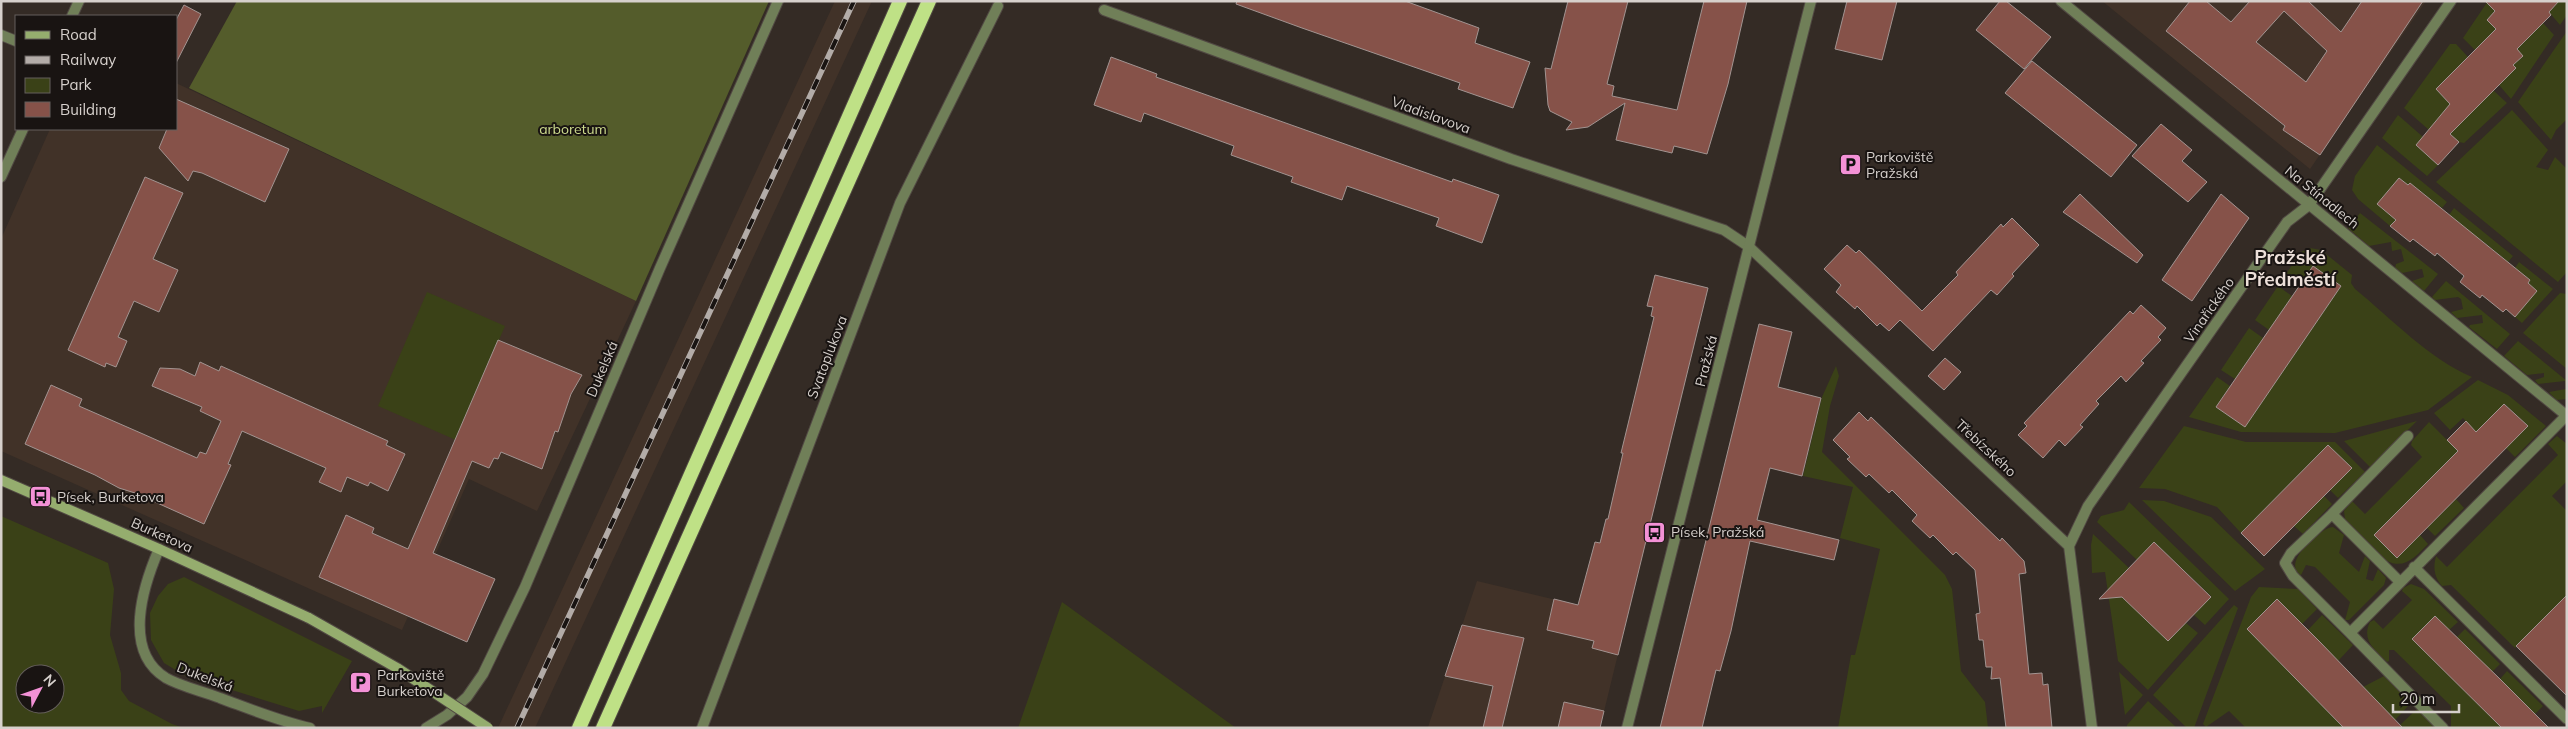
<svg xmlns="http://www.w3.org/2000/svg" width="2568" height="729" font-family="Mulish,sans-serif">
<rect width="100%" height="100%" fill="#342b25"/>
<path fill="#413228" d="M835,1H872L535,728H498Z
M2102,1H2426L2310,169Z
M176,83L636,301L537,511L469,479L402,630L1,451V239L50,129H176Z
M1477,581L1627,617L1600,728L1428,727Z"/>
<path fill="#3a4117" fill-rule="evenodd" d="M2488,1L2495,11L2487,20L2499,32L2488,37L2475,50L2463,38Z
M2559,1H2567V15L2560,25L2549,12Z
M2543,23L2554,35L2511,99L2499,85L2516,68L2513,65L2523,56L2511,43Z
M2567,31V119L2556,130L2551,140L2518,102Z
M2450,44H2456L2468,57L2436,89L2462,116L2493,90L2507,103L2464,143L2459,142L2436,122L2429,130L2404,108Z
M2512,110L2548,150L2536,167L2548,170L2555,157L2567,169V272L2558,282L2436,182Z
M2398,115L2423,137L2416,145L2438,165L2427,176L2382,138Z
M2377,145L2447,202L2442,208L2410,183L2408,185L2399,178L2396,220L2390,226L2358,199L2352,190L2355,176Z
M2454,208L2513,256L2508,262L2480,239L2477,241L2459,227L2461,224L2449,215Z
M2360,213L2438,274L2424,291L2412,281L2424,277L2422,269L2402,273L2395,268L2396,264L2404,261L2401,249L2392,251L2391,242L2369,246L2348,228Z
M2310,248L2321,250L2352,275L2351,283L2355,289C2392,319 2428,358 2472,377L2428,410L2335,433L2241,432L2189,417L2217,377L2230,386L2216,407L2245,427L2341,286L2313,266L2297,288L2284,277L2301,252Z
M2519,262L2553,289L2522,323L2515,317L2536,291L2528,283L2530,280L2515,268Z
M2446,281L2510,334L2497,349L2469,327L2470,325L2483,323L2482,315L2457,318L2451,312L2463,309L2461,299L2458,297L2435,300L2432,297Z
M2278,286L2292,296L2269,330L2255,320Z
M427,292L505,326L456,440L378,406Z
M2560,293L2567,294V369L2523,333Z
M2249,328L2263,338L2235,379L2221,370Z
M2518,341L2567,381V399L2556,400L2549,392L2566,389L2565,381L2538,384L2535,380L2544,377V373L2527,375L2504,356Z
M1836,366L1839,376L1830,406L1822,452L1945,575L1952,589L1961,671L1985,702L1988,728H1838L1851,655H1855L1880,549L1840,538L1853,487L1803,476L1822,397Z
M2478,380L2508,395L2546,426L2515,457L2506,448L2528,426L2505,404L2476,432L2463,418L2450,430L2434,413Z
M2417,421L2370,467L2344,441Z
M2429,422L2458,451L2374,535L2397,558L2420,535L2428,544C2416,556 2405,570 2387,561L2345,519L2344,511L2352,501L2365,514L2422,457L2411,445L2412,441Z
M2184,426L2246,442H2335L2365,472L2338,498L2330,490L2352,468L2328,445L2241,533L2217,507L2165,489L2139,488Z
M2557,436L2567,444V481L2552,496L2567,511V595L2515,648L2451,585L2442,586C2434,576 2433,568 2436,556L2447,567L2558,455L2548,444Z
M2324,496L2332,504L2303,534L2294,526Z
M2456,499L2464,508L2435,536L2427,528Z
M2142,500L2164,501L2211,517L2265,569L2235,591Z
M2129,502L2229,599L2205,625L2194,615L2211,596L2154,542L2137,560L2097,522L2101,516L2124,510Z
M1,516L108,563L114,589L110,635L121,673V690L129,701L172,724L184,728H1ZM25,674H55V704H25Z
M2333,527L2344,535L2339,553L2359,572L2365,556L2370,561L2366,579L2373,581L2378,569L2386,578L2384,585L2349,620H2345L2350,602L2315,567L2306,565L2301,575C2280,564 2321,527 2333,527Z
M2093,534L2129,568L2168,641L2186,623L2198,633L2148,690L2118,661L2105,572L2092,573L2091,545Z
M184,577L352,661L322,713V706L299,711L184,675L164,663L151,640L150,613L158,596L168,584Z
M2411,584L2424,589L2458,622L2449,630L2435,616L2412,639L2502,728H2451V706L2394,650H2389V661L2387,662C2375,650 2361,640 2370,622L2374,620L2383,629L2412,600L2402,591L2403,588Z
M2259,587L2298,589L2317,609L2302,624L2277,599L2248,629L2344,728H2246L2229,711L2206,727L2203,724L2251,597Z
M1062,602L1236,728H1018Z
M2234,605L2238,608L2194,728H2187L2153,695Z
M2322,615L2353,645L2338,661L2308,630Z
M2465,629L2500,664L2492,672L2457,637Z
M2507,671L2543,706L2535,714L2500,679Z
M2119,672L2143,695L2125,715Z
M2384,676L2411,703L2395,720L2363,687Z
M2148,701L2177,728H2127V725Z
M2417,709L2437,728H2403L2400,725Z"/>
<path fill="#545c2b" d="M237,1H769L636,301L189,88Z"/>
<path fill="#865249" stroke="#a29491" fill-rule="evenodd" d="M1237,1H1405L1479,28L1475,43L1530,62L1513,108L1458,89L1460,83L1302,28L1236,4Z
M1568,1H1628L1607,84L1614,86L1612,96L1677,110L1704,1H1747L1728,84L1707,154L1674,146L1672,153L1616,140L1625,103L1588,127L1566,130L1572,122L1550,111L1548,105L1545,68L1551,69Z
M1847,1H1897L1882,60L1835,49Z
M2000,1H2006L2051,37L2024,69L1976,30Z
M2190,1H2206L2231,22L2250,1H2308L2341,32L2362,1H2423L2320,155L2283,130L2285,126L2166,31ZM2284,11L2327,51L2306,82L2256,42Z
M2485,1H2559L2549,12L2551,15L2517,49L2523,56L2513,65L2516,68L2450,134L2459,142L2438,165L2416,145L2450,104L2436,89L2496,29L2487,20L2495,11Z
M184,5L201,14L176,63V20Z
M1111,57L1157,74L1156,77L1452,182L1453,179L1499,195L1482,243L1436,226L1439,218L1347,186L1342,200L1291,182L1293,177L1231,155L1234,146L1144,113L1141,122L1094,105Z
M2032,61L2137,145L2111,177L2005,93Z
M176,99L289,149L265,202L202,173L193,171L188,181L159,148L167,129H176Z
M2161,124L2192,150L2182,161L2207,182L2188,202L2132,156Z
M145,177L183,193L153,259L178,270L159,312L134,301L118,337L127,341L116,367L106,363L105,367L68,350Z
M2399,178L2408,185L2410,183L2530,280L2528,283L2537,291L2515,317L2506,309L2503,312L2482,295L2480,298L2460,282L2464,276L2437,253L2435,256L2413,239L2410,242L2390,226L2396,220L2377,204Z
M2080,194L2143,255L2137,263L2063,212Z
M2221,194L2249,218L2192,301L2162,280Z
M2012,218L2039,245L2012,274L2014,276L1997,295L1991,290L1933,351L1900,320L1889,331L1880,323L1877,326L1857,306L1855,309L1836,292L1841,285L1824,269L1847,245L1856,253L1859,250L1922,311L1958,275L1956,272L2001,224L2003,227Z
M2313,266L2341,286L2245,427L2216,407Z
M1655,275L1708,288L1618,655L1592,648L1594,641L1547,630L1554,599L1578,605L1595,542L1600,543L1606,519H1608L1623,453H1621L1654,317L1651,316L1653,307L1647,306Z
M2141,305L2166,328L2158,337L2161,340L2141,361L2144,363L2126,382L2121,376L2096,401L2099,404L2080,425L2083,427L2065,446L2059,440L2043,458L2018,435L2027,426L2024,423L2130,311L2133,314Z
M1759,324L1792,332L1778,387L1821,398L1802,476L1770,468L1757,520L1839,540L1834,560L1750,541L1731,631L1720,671L1716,670L1702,728H1660Z
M498,340L582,375L571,394L558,432L555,431L542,469L501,452L498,459L494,458L489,468L472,461L433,553L495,579L467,642L319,577L346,515L374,528L372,533L408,549Z
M1945,358L1961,372L1944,390L1928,376Z
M200,362L219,371L221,366L388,441L386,445L405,454L388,491L370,482L368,486L347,477L341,492L319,482L326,468L242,431L228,464L231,465L204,524L135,493L119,488L95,475L25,444L51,385L82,399L79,406L143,434L197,458L200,452L206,454L221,421L200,411L202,407L152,386L160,368L180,369L195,376Z
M2504,404L2528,426L2397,558L2374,535L2458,451L2447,440L2466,421L2476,432Z
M1859,412L1868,421L1871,417L2000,541L2002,538L2024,561L2026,573L2019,574L2029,674L2042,673L2043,685L2048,684L2052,728H2006L2000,678L1991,679L1992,667H1986L1983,640H1979L1976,614L1980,613L1975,570L1956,552L1953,555L1933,535L1930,538L1912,521L1917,515L1892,490L1889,493L1869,474L1866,477L1847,459L1850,457L1833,440Z
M2328,445L2352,468L2264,556L2241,533Z
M2154,542L2211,597L2168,641L2122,597L2099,599Z
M2567,595V696L2516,646Z
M2277,599L2320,642L2403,728H2344L2247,629Z
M2435,616L2500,679L2549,728H2502L2412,639Z
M1462,625L1524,638L1502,728H1483L1493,686L1445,676Z
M1564,702L1604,711L1600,728H1558Z"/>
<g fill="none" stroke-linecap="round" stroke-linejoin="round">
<defs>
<path id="minor" d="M2061,1L2567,416
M1104,10L1511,159L1724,230L1748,246L2069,546L2092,728
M72,16L79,1
M1,35L16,41
M1,177L23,129
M2332,514L2408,436
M2069,546L2088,506L2287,222L2309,205L2451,1
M159,549C143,586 122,651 166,678C182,687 203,691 220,698C250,709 279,721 310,728
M2414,567L2567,719
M2350,633L2293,576L2285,563L2291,553L2332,514L2400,582
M426,728L447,715L467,697L483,674L525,587L660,268L778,1
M702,728L900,203L998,6
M2443,728L2350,633L2566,416"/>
<path id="tertiary" d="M1627,728L1811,1"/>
<path id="secondary" d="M1,480L159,549L309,618"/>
<path id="trunk" d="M579,728L900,1
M603,728L929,1"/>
</defs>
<use href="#minor" stroke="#514943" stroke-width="12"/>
<use href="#tertiary" stroke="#514943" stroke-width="12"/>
<use href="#secondary" stroke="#514943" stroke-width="12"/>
<use href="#trunk" stroke="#514943" stroke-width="16"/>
<use href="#minor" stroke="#707f58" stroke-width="10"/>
<use href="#tertiary" stroke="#707f58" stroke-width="10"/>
<use href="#secondary" stroke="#95ad6e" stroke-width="10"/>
<use href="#trunk" stroke="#bfe186" stroke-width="14"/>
<defs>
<path id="rail" d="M517,728L854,1"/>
</defs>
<use href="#rail" stroke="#b3aca8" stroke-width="5.5"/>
<use href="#rail" stroke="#191412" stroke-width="4" stroke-dasharray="11" stroke-linecap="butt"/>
<defs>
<path id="secondary-bridge" d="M309,618L397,668L488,728"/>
</defs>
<use href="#secondary-bridge" stroke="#514943" stroke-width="12" stroke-linecap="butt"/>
<use href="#secondary-bridge" stroke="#95ad6e" stroke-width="10"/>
</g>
<defs>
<symbol id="parking-square" viewBox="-11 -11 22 22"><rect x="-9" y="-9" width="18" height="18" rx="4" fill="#f391d6" stroke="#191412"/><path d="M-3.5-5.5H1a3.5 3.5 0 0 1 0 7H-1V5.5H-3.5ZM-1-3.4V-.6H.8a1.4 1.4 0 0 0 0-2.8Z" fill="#111"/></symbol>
<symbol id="bus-square" viewBox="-11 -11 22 22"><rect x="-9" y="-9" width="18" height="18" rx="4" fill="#f391d6" stroke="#191412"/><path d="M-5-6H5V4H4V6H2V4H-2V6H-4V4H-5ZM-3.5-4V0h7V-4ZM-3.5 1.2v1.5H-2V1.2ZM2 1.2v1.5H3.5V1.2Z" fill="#111"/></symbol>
</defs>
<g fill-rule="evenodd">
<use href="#parking-square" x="1838" y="152" width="25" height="25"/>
<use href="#bus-square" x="28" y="484" width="25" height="25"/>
<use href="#bus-square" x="1642" y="520" width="25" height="25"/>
<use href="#parking-square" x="348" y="670" width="25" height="25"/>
</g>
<g text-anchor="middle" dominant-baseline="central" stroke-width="4" stroke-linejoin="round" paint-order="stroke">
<g font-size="14" fill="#d6d0cc" stroke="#191412">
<text transform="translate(1431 115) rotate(20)">Vladislavova</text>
<text transform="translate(2322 197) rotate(39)">Na Stínadlech</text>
<text transform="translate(2209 310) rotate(-55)">Vinařického</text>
<text transform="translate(827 357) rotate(-69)">Svatoplukova</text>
<text transform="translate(1706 361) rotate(-76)">Pražská</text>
<text transform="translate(602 369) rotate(-67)">Dukelská</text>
<text transform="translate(1986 448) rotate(43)">Třebízského</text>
<text transform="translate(162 535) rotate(24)">Burketova</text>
<text transform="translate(205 677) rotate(21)">Dukelská</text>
</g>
<g font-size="14" fill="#cedc8e" stroke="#191412">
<text x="573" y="129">arboretum</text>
</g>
<g font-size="14" fill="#d6d0cc" stroke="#191412" text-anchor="start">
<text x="1866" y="157">Parkoviště<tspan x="1866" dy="16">Pražská</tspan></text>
<text x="57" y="497">Písek, Burketova</text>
<text x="1671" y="532">Písek, Pražská</text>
<text x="377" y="675">Parkoviště<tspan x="377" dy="16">Burketova</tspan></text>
</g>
<g font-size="19" font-weight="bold" fill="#ede0d9" stroke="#191412">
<text x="2290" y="257">Pražské<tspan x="2290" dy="22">Předměstí</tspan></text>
</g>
</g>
<rect width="2568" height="729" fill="none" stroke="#d6d0cc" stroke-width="5"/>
<rect x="15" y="15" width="162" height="115" fill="#191412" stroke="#655f5c"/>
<rect x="25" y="31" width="25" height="8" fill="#95ad6e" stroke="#655f5c"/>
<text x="60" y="40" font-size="15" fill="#d6d0cc">Road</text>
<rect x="25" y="56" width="25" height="8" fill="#b3aca8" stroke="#655f5c"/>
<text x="60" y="65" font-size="15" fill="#d6d0cc">Railway</text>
<rect x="25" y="78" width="25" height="15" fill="#3a4117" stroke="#655f5c"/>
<text x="60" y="90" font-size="15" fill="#d6d0cc">Park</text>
<rect x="25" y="102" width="25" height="15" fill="#865249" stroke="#655f5c"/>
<text x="60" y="115" font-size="15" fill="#d6d0cc">Building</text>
<g transform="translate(40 689) rotate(49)"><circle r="24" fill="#191412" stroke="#655f5c"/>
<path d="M0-4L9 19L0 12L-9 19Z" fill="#f391d6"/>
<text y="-8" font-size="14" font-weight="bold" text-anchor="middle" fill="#d6d0cc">N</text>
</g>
<path d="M2393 704v8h66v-8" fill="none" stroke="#d6d0cc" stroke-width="2.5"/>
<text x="2400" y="704" font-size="15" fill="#d6d0cc" stroke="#191412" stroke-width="4" paint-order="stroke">20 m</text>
</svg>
